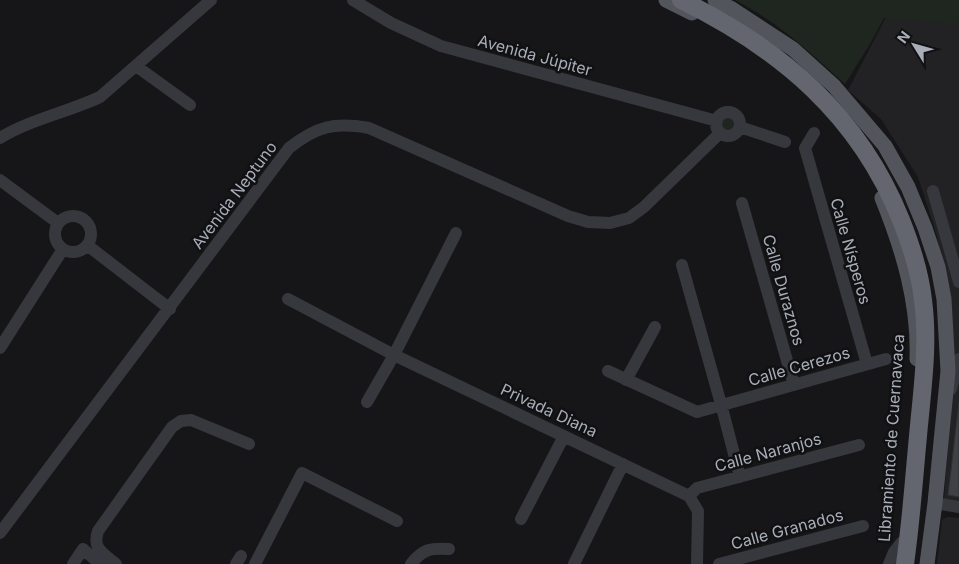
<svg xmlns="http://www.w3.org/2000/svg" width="959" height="564" font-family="Inter,sans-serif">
<rect width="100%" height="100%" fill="#161618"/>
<path fill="#222225" d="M895,0H959V502L944,500L952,381L947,286L936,233L918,177L881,119L848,90Z
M947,517L959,518V564H937L942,520Z"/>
<path fill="#1e261f" d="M735,0H959V24L884,18L870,44L845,84C811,53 776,21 735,0Z
M720 124a9 9 0 1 1 18 0a9 9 0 1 1-18 0Z"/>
<path fill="#404145" stroke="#303034" d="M959,402V497L948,495Z"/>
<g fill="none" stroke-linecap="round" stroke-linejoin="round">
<path stroke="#37383d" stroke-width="12" d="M353,0L391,23L441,46L717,121
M136,66L190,105
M716 124a12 12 0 1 1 24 0a12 12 0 1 1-24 0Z
M740,127L785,142
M814,133L805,148L867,364
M0,138C29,120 68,112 100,97L211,0
M0,180L58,223
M933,191L959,282
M742,203L794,385
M55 234a18 18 0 1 1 36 0a18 18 0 1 1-36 0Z
M87,245L170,309
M682,265L721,404L740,477
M288,299L394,355L689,496L698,511L697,564
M0,348L63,249
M608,371L697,412L886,359
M626,380L655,327
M951,389L959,359
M367,402L394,355L456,233
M689,496L697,488L859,445
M935,503L959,507
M521,519L564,436
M0,533L289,148C317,126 334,122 369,128L568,216L588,222L610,223L629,218L644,207L720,133
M73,564L83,549L100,564
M116,564C103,553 92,549 98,531L172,427L181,421L191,420L249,444
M236,564L241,556
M255,564L302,473L397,521
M411,564C423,549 430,548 449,549
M574,564L623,464
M719,564L863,526
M889,564L894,552L902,542"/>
<path stroke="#53555c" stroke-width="15" d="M666,0L692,13
M715,0L732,9L793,49L834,86L885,146L908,187L925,228L938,267L944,299L948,371L935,503L927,564
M882,198C903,250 919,303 917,359"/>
<path stroke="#63666e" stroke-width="18" d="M681,0C781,49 859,115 901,220C911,245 920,273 923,300C929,345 922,391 918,436C914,478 911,522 905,564"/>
</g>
<g text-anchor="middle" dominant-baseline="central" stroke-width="5" stroke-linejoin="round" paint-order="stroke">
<g font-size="16" fill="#a8adb8" stroke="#111113">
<text transform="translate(535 55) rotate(15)">Avenida Júpiter</text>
<text transform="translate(234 195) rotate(-53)">Avenida Neptuno</text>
<text transform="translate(851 251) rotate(74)">Calle Nísperos</text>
<text transform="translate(784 290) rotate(74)">Calle Duraznos</text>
<text transform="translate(799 366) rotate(-16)">Calle Cerezos</text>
<text transform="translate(549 410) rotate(25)">Privada Diana</text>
<text transform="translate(891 438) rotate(-86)">Libramiento de Cuernavaca</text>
<text transform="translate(768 452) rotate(-15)">Calle Naranjos</text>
<text transform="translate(787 529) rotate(-15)">Calle Granados</text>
</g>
</g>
<g transform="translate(914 45) rotate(307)" stroke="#111113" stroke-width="4" paint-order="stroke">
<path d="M0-4L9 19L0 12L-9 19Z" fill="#a8adb8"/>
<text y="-8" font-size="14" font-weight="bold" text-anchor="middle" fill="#a8adb8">N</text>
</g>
</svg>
